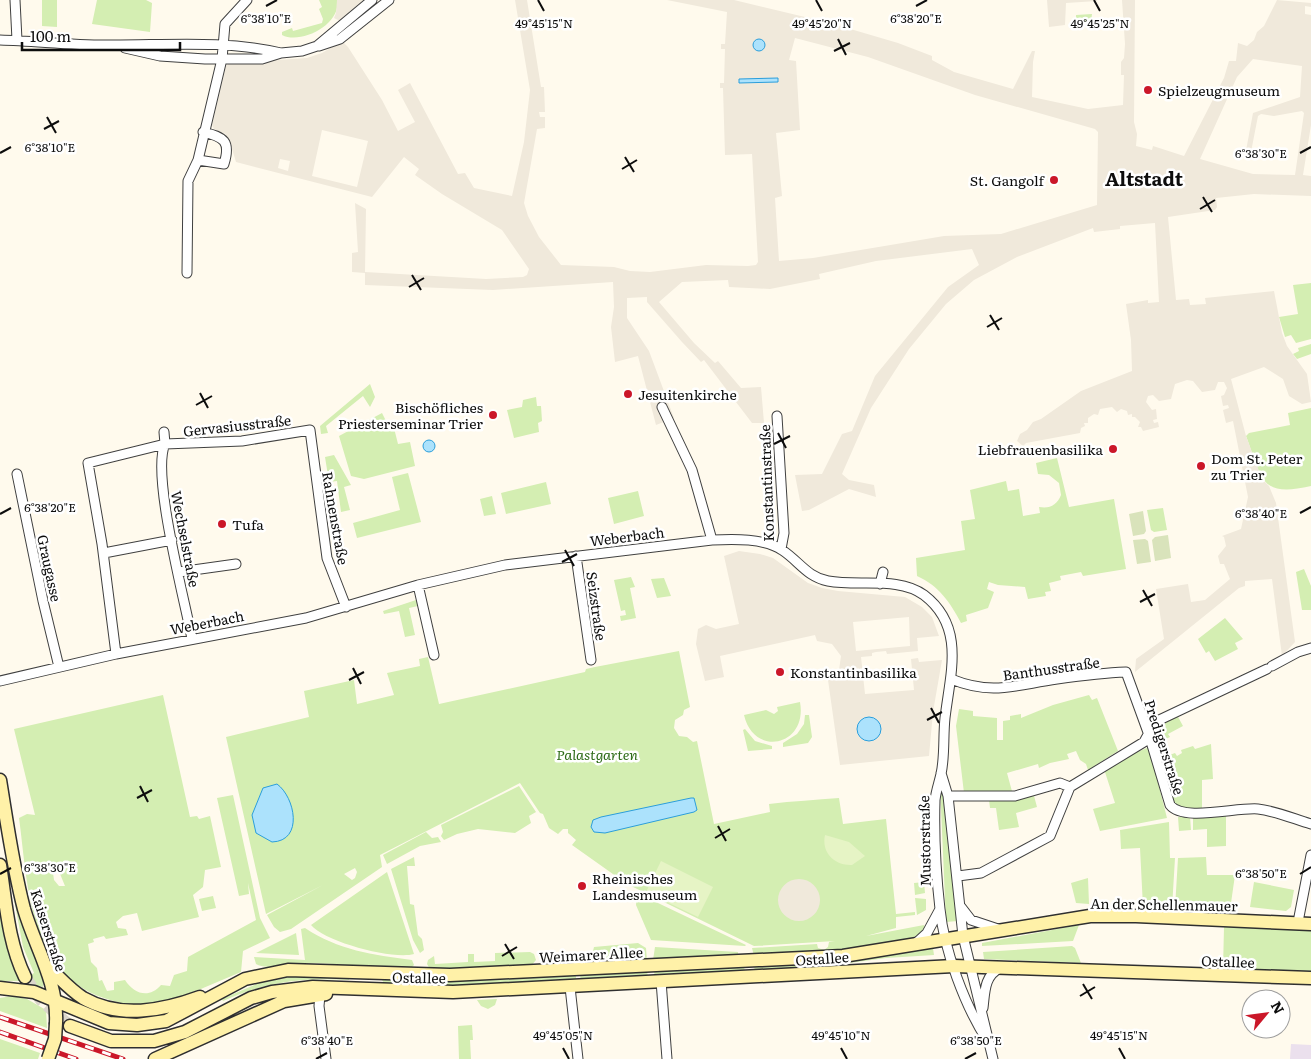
<svg xmlns="http://www.w3.org/2000/svg" width="1311" height="1059" font-family="Literata,serif">
<rect width="100%" height="100%" fill="#fffaed"/>
<path fill="#ebe0ed" d="M1291,1044L1311,1045V1059H1290Z"/>
<path fill="#d4eeb2" fill-rule="evenodd" d="M42,0H57V27L42,26Z
M97,0H146L152,3L150,32L92,24Z
M319,0H337C342,24 301,45 282,35V32L292,28L293,31L322,23L323,19L319,9L322,7Z
M1092,14L1091,22L1096,26L1076,25V15Z
M1311,283V339L1296,343L1291,335L1285,337L1279,317L1298,314L1293,285Z
M1311,344V354L1297,359L1293,354L1299,351L1298,348Z
M370,384L375,397L370,407L363,396L326,426L328,433L321,434L320,426Z
M536,397L537,406H541L542,421L538,423L539,432L514,438L507,410L522,407L523,400Z
M1311,408V486C1259,498 1262,478 1246,436L1249,433L1290,425L1288,413Z
M382,413L390,429L394,428L398,444L410,442L415,466L364,479L351,476L339,436Z
M334,455L351,485L344,487L350,510L341,512L337,481L329,482L325,457Z
M1057,458L1069,507L1114,499L1126,569L1083,576L1081,572L1060,576L1061,580L1049,583L1051,591L1045,592L1046,596L1028,599L1025,587L998,585L989,582L987,589L994,592L988,608L966,615L967,621L961,623C950,602 939,586 917,576L916,558L965,550L961,521L975,519L970,490L1006,481L1008,491L1019,489L1023,516L1040,513L1039,507C1050,509 1057,505 1061,495L1059,483L1049,475L1038,474L1036,463Z
M408,473L421,522L357,538L353,523L400,510L392,477Z
M546,482L551,504L506,514L501,493Z
M638,491L644,516L614,524L608,498Z
M492,496L496,514L484,516L480,499Z
M1163,508L1167,530L1154,532L1151,530L1147,510Z
M1304,569L1311,586V610H1302L1296,572Z
M631,577L635,587L630,588L636,618L621,621L620,616L626,615L625,610L621,611L614,580Z
M664,578L671,596L657,598L651,579Z
M416,600L418,606L409,608L415,635L405,637L399,611L384,614L383,611Z
M1225,618L1243,639L1235,643L1238,649L1215,661L1209,651L1206,653L1198,639Z
M679,651L690,707L684,710L683,715L675,720L674,728L679,736L687,737L693,742L697,741L714,824L770,812L769,804C793,801 816,800 839,798L843,824L886,819L896,914L915,912V915L896,917V928L866,936L924,925L925,930C902,952 789,954 754,956L752,948L817,944L818,948L824,950L828,947L829,942L835,941L754,946L627,884L572,845L576,840L568,833V829H563L558,834L549,828L543,814L540,813L520,783L380,855L382,867L291,929L280,932L274,927L267,915L323,885L266,914L226,737L309,717L304,691L354,680L357,704L394,695L387,673L420,666L419,659L428,657L439,704L585,672L586,669L595,667ZM355,868L357,872L355,878L352,880L344,874Z
M163,695L190,817L197,816L199,819L210,816L221,867L205,870L203,887L193,895L199,917L142,931L137,913L123,916L116,922L118,928L126,929L128,935L106,939L104,936L93,939L94,942L88,944L91,962L97,968L99,981L102,980L107,991L114,990V982L125,980C134,994 149,999 161,985L170,986L174,975L187,971L188,957L256,920L248,883L249,894L239,896L217,798L233,795L260,918L270,938L243,951L241,972C214,983 188,996 160,1003C141,1008 121,1004 104,998C28,973 28,884 19,818L27,814L35,815L14,729ZM58,869L65,886H59L54,880L53,873Z
M1089,695L1092,700L1097,698L1118,751L1088,770L1086,764L1080,760L1076,751L1067,754L1069,759L1050,763L1039,768L1038,764L1007,773L1013,795L964,793L956,726L959,709L973,711V716L997,718V740H1003V721L1010,720V716L1021,714V718L1053,705Z
M800,702C808,746 754,758 744,715L766,710L774,714L778,711L777,707Z
M805,715H809L812,737L808,743L783,747V743L797,734L804,724Z
M1177,715L1183,726L1168,734L1170,737L1159,742V739L1156,740L1159,727Z
M745,729L755,741L772,746V749L748,751L743,730Z
M1211,744L1213,779L1202,780V809H1186L1175,806L1161,758L1175,753L1177,756L1182,753L1181,750L1193,746L1195,749Z
M1149,747L1167,818L1100,831L1093,809L1115,803L1104,769L1121,759Z
M940,785H943L958,921L946,922Z
M519,786L536,812L529,816L531,823L515,833L478,829L457,834L444,840L441,836L443,832L441,825Z
M1033,792L1037,807L1016,813L1019,827L999,830L996,808H990L989,800Z
M1226,813V846L1207,847V829L1193,830V816Z
M1190,816L1191,830L1179,831L1178,817Z
M1169,822L1170,858H1175L1172,908L1143,907L1140,848L1121,849L1120,830Z
M426,832L432,838L438,837L441,842L420,846L387,864L383,855Z
M414,857L415,866H407L410,904L414,905L418,935L422,939L424,950L420,953L413,940L391,869Z
M1206,857L1207,875H1235L1230,910L1175,908L1178,858Z
M387,872L414,954C393,960 325,942 311,925Z
M1088,878L1089,904L1076,903L1071,883Z
M924,882L925,893L915,895L914,883Z
M1254,882L1294,890L1291,907L1286,911L1250,907Z
M637,893L746,945L745,946L651,940L636,905Z
M13,894L44,981L43,987L19,981H0V905L22,980L34,973L23,947Z
M213,896L216,908L202,911L199,899Z
M915,898L926,899V910L917,915Z
M1079,925L1073,941L982,946V943Z
M1224,927L1311,930V973L1223,969Z
M305,928C338,950 373,955 412,960L414,965L410,969C371,968 333,962 294,963C283,964 266,970 256,964L254,957L305,960L301,929Z
M296,933L299,955L256,953Z
M638,943L646,948L647,961L637,957L600,958L593,951L594,947Z
M1072,946L1075,948L1081,963L984,959L983,952Z
M655,947L738,952V957L653,960Z
M933,948L934,955L886,958L842,964L755,972L754,966L862,960Z
M530,952L534,954L536,960L531,966L431,971L427,964L428,960L434,956L435,964L468,962V954H474V962L495,961V953Z
M744,967L745,971L655,977L654,972Z
M647,972L648,976L581,981L580,975Z
M301,975L350,977L349,980C305,977 264,982 223,1001L222,999L259,983Z
M576,975V981L427,987L426,982Z
M384,979L420,981L422,984L384,983L382,980Z
M12,996L27,999L46,1010L47,1028L0,1011V998Z
M497,999L495,1005L488,1009L481,1006L477,1000Z
M472,1025L473,1040H470L471,1059H459L458,1026Z
M0,1039L40,1053L38,1059H0Z"/>
<path fill="#d9e3bb" d="M1143,511L1146,531L1144,534L1133,536L1129,514Z
M1168,535L1171,558L1155,561L1152,540L1155,537Z
M1145,539L1148,541L1151,562L1137,564L1133,540Z"/>
<path fill="#e6f4c5" d="M825,835L849,842L865,856L852,865C835,866 821,853 825,835Z
M661,861L713,887L698,917L646,892Z"/>
<path fill="#f0e9db" fill-rule="evenodd" d="M337,0H365L340,21L334,18L336,13Z
M515,0H527L541,87H544L545,112H539L540,117H545V128L537,129L524,203L528,216L539,237L561,265L614,267L630,271L650,272L706,265L748,266L756,265L758,262L752,154L725,155L723,88H720V83H724L725,49H721V44H725L727,12L667,0H734L830,23L898,43L932,56V60L954,72L1013,89L1032,51H1035L1033,62L1032,97L1088,109L1123,105L1124,75H1121V62L1124,58L1125,44L1122,0H1135L1134,122L1137,134L1136,146L1152,150L1153,146L1184,156L1224,78L1229,61H1236L1238,43L1247,46L1254,40L1257,32L1264,26L1277,0L1311,3V7L1305,6V14L1311,15V125L1303,175L1311,176V196L1254,194L1216,198L1217,207L1215,210L1168,217L1176,300L1189,299L1190,305L1206,304L1205,298L1274,291L1282,333L1287,346L1307,374L1311,402L1302,404L1289,396L1283,379L1264,367L1231,379L1246,436L1262,479L1269,486L1276,503L1295,642L1282,656L1272,579L1245,581V586L1239,588L1135,672L1136,659L1164,639L1156,589L1188,584L1191,602L1205,600L1230,579L1224,564H1220L1218,556L1226,546L1224,537L1222,536L1241,529L1248,497L1233,421L1226,423L1223,410L1229,408L1228,405L1223,406L1221,396L1224,395L1227,388L1224,382H1218L1215,390L1202,392L1193,381L1187,380L1175,384L1171,399L1159,401L1153,395L1148,396L1146,402L1152,410L1156,409L1157,419L1153,420L1154,423L1158,422L1159,427L1143,431L1141,427H1138L1140,422L1135,417H1132V414L1128,415L1127,411L1121,409L1117,412L1112,407L1100,409L1098,415L1094,414L1088,418V423H1084L1085,426L1081,428L1080,433L1026,443L1023,446L1017,441L1020,434L1027,430L1033,422L1041,419L1081,391L1132,371L1131,340L1126,304L1148,300V303L1159,302L1155,223L1120,226V229L1094,232L1093,228L1017,257L974,280L946,304L909,349L871,408L842,474L849,480L874,485L876,497L849,489L809,510L802,511L795,475L822,474L842,434L852,431L875,376L948,287L979,265L972,249L876,261L819,274L820,279L770,289L729,287L728,280L682,282L659,302L694,343L715,363L718,361L741,388L761,387L764,423H752L704,360L701,362L682,342L647,302V297L627,298V318L649,351L674,418L656,425L638,356L615,362L611,327L614,307L613,282L493,290L365,285V273L352,272V253L358,252L355,203L366,209L365,272L486,279L523,277L527,275L529,269L502,230L442,194L415,175L419,169L404,157L372,197L236,162L229,139L225,134L214,129L212,125L226,66L229,63L307,58L322,53L342,41L348,47L382,100L398,131L415,122L398,90L410,83L458,174L465,173L474,188L512,196L524,142L530,90ZM795,38L868,57L975,95L1095,129L1098,132L1097,205L1001,234L944,236L813,258L779,261L775,198L782,196L776,133L800,130L796,61L789,60ZM1253,59L1302,66L1300,97L1253,113L1245,156L1250,157L1258,116L1261,114L1274,116L1302,111L1304,113L1295,175L1253,174L1200,159L1237,77ZM322,130L368,141L357,187L312,176ZM280,159L290,161L288,171L278,168Z
M1047,0H1097V1L1066,3L1065,25L1049,27Z
M739,551L760,554L773,558L808,583L822,588L838,591L905,597L922,607L932,617L939,636L917,638L918,651L887,654L886,651L876,652L872,653V656L861,657L865,694L914,690L911,659L918,658L919,662L942,660L933,712L929,756L840,765L828,680L839,670L841,656L832,644L817,641L815,635L720,656L724,677L705,681L696,644L698,629L706,625L716,629L739,624L724,556ZM909,617L910,646L856,651L853,622Z
M778 900a21 21 0 1 1 42 0a21 21 0 1 1-42 0Z"/>
<path fill="#ace2fc" stroke="#2b9edb" d="M753 45a6 6 0 1 1 12 0a6 6 0 1 1-12 0Z
M778,78V82L739,83V79Z
M423 446a6 6 0 1 1 12 0a6 6 0 1 1-12 0Z
M857 729a12 12 0 1 1 24 0a12 12 0 1 1-24 0Z
M277,784C295,797 304,841 272,842L256,833L252,815L263,788Z
M691,798H694L697,810L694,812L605,833L594,832L591,827L593,820L601,817Z"/>
<g fill="none" stroke-linecap="round" stroke-linejoin="round">
<path stroke="#dbd6cb" stroke-width="12" stroke-dasharray="12 6" stroke-linecap="butt" d="M25,977L41,1000L70,1026"/>
<defs>
<path id="minor" d="M15,0L17,40
M0,40C38,41 76,46 114,45C169,45 227,40 281,53
M319,46L340,39L389,0
M125,48L160,56L205,59H262L281,53L302,51L317,46L372,0
M198,160L224,164C231,141 224,137 203,132
M187,273L188,181L198,160L222,59L225,24L247,0
M662,407L692,470L712,540
M777,416L784,533L781,549
M164,432L165,444
M165,444C151,474 185,601 192,639
M17,474L43,601L59,667
M104,553L172,540
M576,556L591,660
M179,572L236,564
M880,584L883,572
M418,585L434,655
M116,654L102,544L88,463L165,444L242,441L310,430L327,558L346,607
M1272,666L1298,652L1311,648
M951,679C993,696 1015,685 1057,679C1079,676 1103,673 1126,672L1149,735L1170,805C1183,822 1237,807 1258,809C1276,811 1294,819 1311,824
M0,681L116,654L306,618L418,585L505,565L712,540C733,539 765,538 782,550C799,561 807,577 828,581C859,587 898,576 924,595C966,627 950,674 945,718C943,736 945,756 941,774C939,783 936,791 935,800C934,835 936,874 940,909C944,950 965,1006 987,1040
M941,773L948,796L963,936L993,1059
M948,796H1015L1060,783L1070,787
M958,876L981,873L1050,836L1070,787L1144,742L1155,722L1267,669
M961,907L971,920L998,929
M1298,922L1311,855
M916,943L927,933L940,909
M661,981L667,1059
M570,987L578,1059
M320,995L319,1006L326,1059
M983,1008C985,992 984,976 1000,968"/>
<path id="secondary" d="M0,780C7,823 13,867 24,909C35,947 58,982 56,1023
M0,865C6,903 8,942 25,977
M48,967C59,977 70,990 83,998C120,1019 162,1011 200,997
M0,988L34,992L109,1023L137,1025L166,1021L245,979L288,970L450,975L843,956L1090,916H1136L1311,924
M70,1026L111,1041H154L185,1032L251,998L272,992L313,987L453,992L954,966L1311,978
M155,1059L284,1001L326,994"/>
</defs>
<use href="#minor" stroke="#404040" stroke-width="11"/>
<use href="#secondary" stroke="#2f2f2f" stroke-width="15"/>
<use href="#minor" stroke="#fff" stroke-width="9"/>
<use href="#secondary" stroke="#fff1a8" stroke-width="12"/>
<defs>
<path id="rail" d="M0,1017L123,1059
M0,1032L76,1059"/>
</defs>
<use href="#rail" stroke="#cb1729" stroke-width="5"/>
<use href="#rail" stroke="#fff" stroke-width="3" stroke-dasharray="9" stroke-linecap="butt"/>
<defs>
<path id="secondary-bridge" d="M48,1059L55,1039L56,1023"/>
</defs>
<use href="#secondary-bridge" stroke="#2f2f2f" stroke-width="15" stroke-linecap="butt"/>
<use href="#secondary-bridge" stroke="#fff1a8" stroke-width="12"/>
</g>
<path fill="none" stroke="#0d0d0d" stroke-width="2" d="M538,0L544,11M816,0L822,11M1094,0L1100,11M266,6L277,0M916,6L927,0M838,39L846,55M834,51L850,43M47,117L56,133M44,129L59,121M0,153L11,147M1300,153L1311,147M625,157L634,172M622,169L637,160M1203,197L1212,212M1200,209L1215,200M412,275L421,290M409,287L424,278M990,315L999,330M987,327L1002,318M200,393L208,408M196,405L212,396M778,433L786,448M774,444L790,436M1300,513L1311,507M0,514L11,508M565,550L574,566M562,562L577,554M1143,590L1152,606M1140,602L1155,594M353,668L361,684M349,680L364,672M931,708L939,723M927,720L942,712M140,786L148,802M137,798L152,790M718,826L726,841M715,838L730,829M0,874L11,868M1300,874L1311,867M505,944L514,959M502,956L517,947M1083,984L1092,999M1080,996L1095,987M563,1048L569,1059M841,1048L847,1059M1119,1048L1125,1059M316,1059L327,1053M965,1059L976,1053"/>
<g fill="#cb1729" stroke="#fff" stroke-width="2">
<circle cx="1148" cy="90" r="5"/>
<circle cx="1054" cy="180" r="5"/>
<circle cx="628" cy="394" r="5"/>
<circle cx="493" cy="415" r="5"/>
<circle cx="1113" cy="449" r="5"/>
<circle cx="1201" cy="466" r="5"/>
<circle cx="222" cy="524" r="5"/>
<circle cx="780" cy="672" r="5"/>
<circle cx="582" cy="886" r="5"/>
</g>
<g text-anchor="middle" dominant-baseline="central" stroke-width="5" stroke-linejoin="round" paint-order="stroke">
<g font-size="14" fill="#0d0d0d" stroke="#fff" text-anchor="start">
<text x="1158" y="90">Spielzeugmuseum</text>
<text x="1044" y="180" text-anchor="end">St. Gangolf</text>
<text x="638" y="394">Jesuitenkirche</text>
<text x="483" y="407" text-anchor="end">Bischöfliches<tspan x="483" dy="16">Priesterseminar Trier</tspan></text>
<text x="1103" y="449" text-anchor="end">Liebfrauenbasilika</text>
<text x="1211" y="458">Dom St. Peter<tspan x="1211" dy="16">zu Trier</tspan></text>
<text x="232" y="524">Tufa</text>
<text x="790" y="672">Konstantinbasilika</text>
<text x="592" y="878">Rheinisches<tspan x="592" dy="16">Landesmuseum</tspan></text>
</g>
<g font-size="14" fill="#0d0d0d" stroke="#fff">
<text transform="translate(237 425) rotate(-6)">Gervasiusstraße</text>
<text transform="translate(766 483) rotate(-92)">Konstantinstraße</text>
<text transform="translate(336 518) rotate(80)">Rahnenstraße</text>
<text transform="translate(627 536) rotate(-7)">Weberbach</text>
<text transform="translate(186 539) rotate(79)">Wechselstraße</text>
<text transform="translate(50 568) rotate(78)">Graugasse</text>
<text transform="translate(597 606) rotate(82)">Seizstraße</text>
<text transform="translate(207 622) rotate(-11)">Weberbach</text>
<text transform="translate(1051 668) rotate(-8)">Banthusstraße</text>
<text transform="translate(1165 747) rotate(72)">Predigerstraße</text>
<text transform="translate(924 841) rotate(-91)">Mustorstraße</text>
<text transform="translate(1164 904) rotate(1)">An der Schellenmauer</text>
<text transform="translate(49 930) rotate(72)">Kaiserstraße</text>
<text transform="translate(591 954) rotate(-3)">Weimarer Allee</text>
<text transform="translate(822 958) rotate(-4)">Ostallee</text>
<text transform="translate(1228 961) rotate(2)">Ostallee</text>
<text transform="translate(419 977) rotate(1)">Ostallee</text>
</g>
<g font-size="14" font-style="italic" fill="#2d6b17" stroke="#fff">
<text x="597" y="754">Palastgarten</text>
</g>
<g font-size="19" font-weight="bold" fill="#0d0d0d" stroke="#fff">
<text x="1144" y="178">Altstadt</text>
</g>
</g>
<g font-size="12" text-anchor="middle" fill="#0d0d0d" stroke="#fff" stroke-width="5" stroke-linejoin="round" paint-order="stroke">
<text x="266" y="23">6°38'10"E</text>
<text x="916" y="23">6°38'20"E</text>
<text x="544" y="28">49°45'15"N</text>
<text x="822" y="28">49°45'20"N</text>
<text x="1100" y="28">49°45'25"N</text>
<text x="50" y="152">6°38'10"E</text>
<text x="1261" y="158">6°38'30"E</text>
<text x="50" y="512">6°38'20"E</text>
<text x="1261" y="518">6°38'40"E</text>
<text x="50" y="872">6°38'30"E</text>
<text x="1261" y="878">6°38'50"E</text>
<text x="563" y="1040">49°45'05"N</text>
<text x="841" y="1040">49°45'10"N</text>
<text x="1119" y="1040">49°45'15"N</text>
<text x="327" y="1045">6°38'40"E</text>
<text x="976" y="1045">6°38'50"E</text>
</g>
<g transform="translate(1266 1014) rotate(61)"><circle r="24" fill="#ffffff" stroke="#9e9e9e"/>
<path d="M0-4L9 19L0 12L-9 19Z" fill="#cb1729"/>
<text y="-8" font-size="14" font-weight="bold" text-anchor="middle" fill="#0d0d0d">N</text>
</g>
<path d="M22 42v8h158v-8" fill="none" stroke="#0d0d0d" stroke-width="2.5"/>
<text x="30" y="42" font-size="15" fill="#0d0d0d" stroke="#ffffff" stroke-width="4" paint-order="stroke">100 m</text>
</svg>
